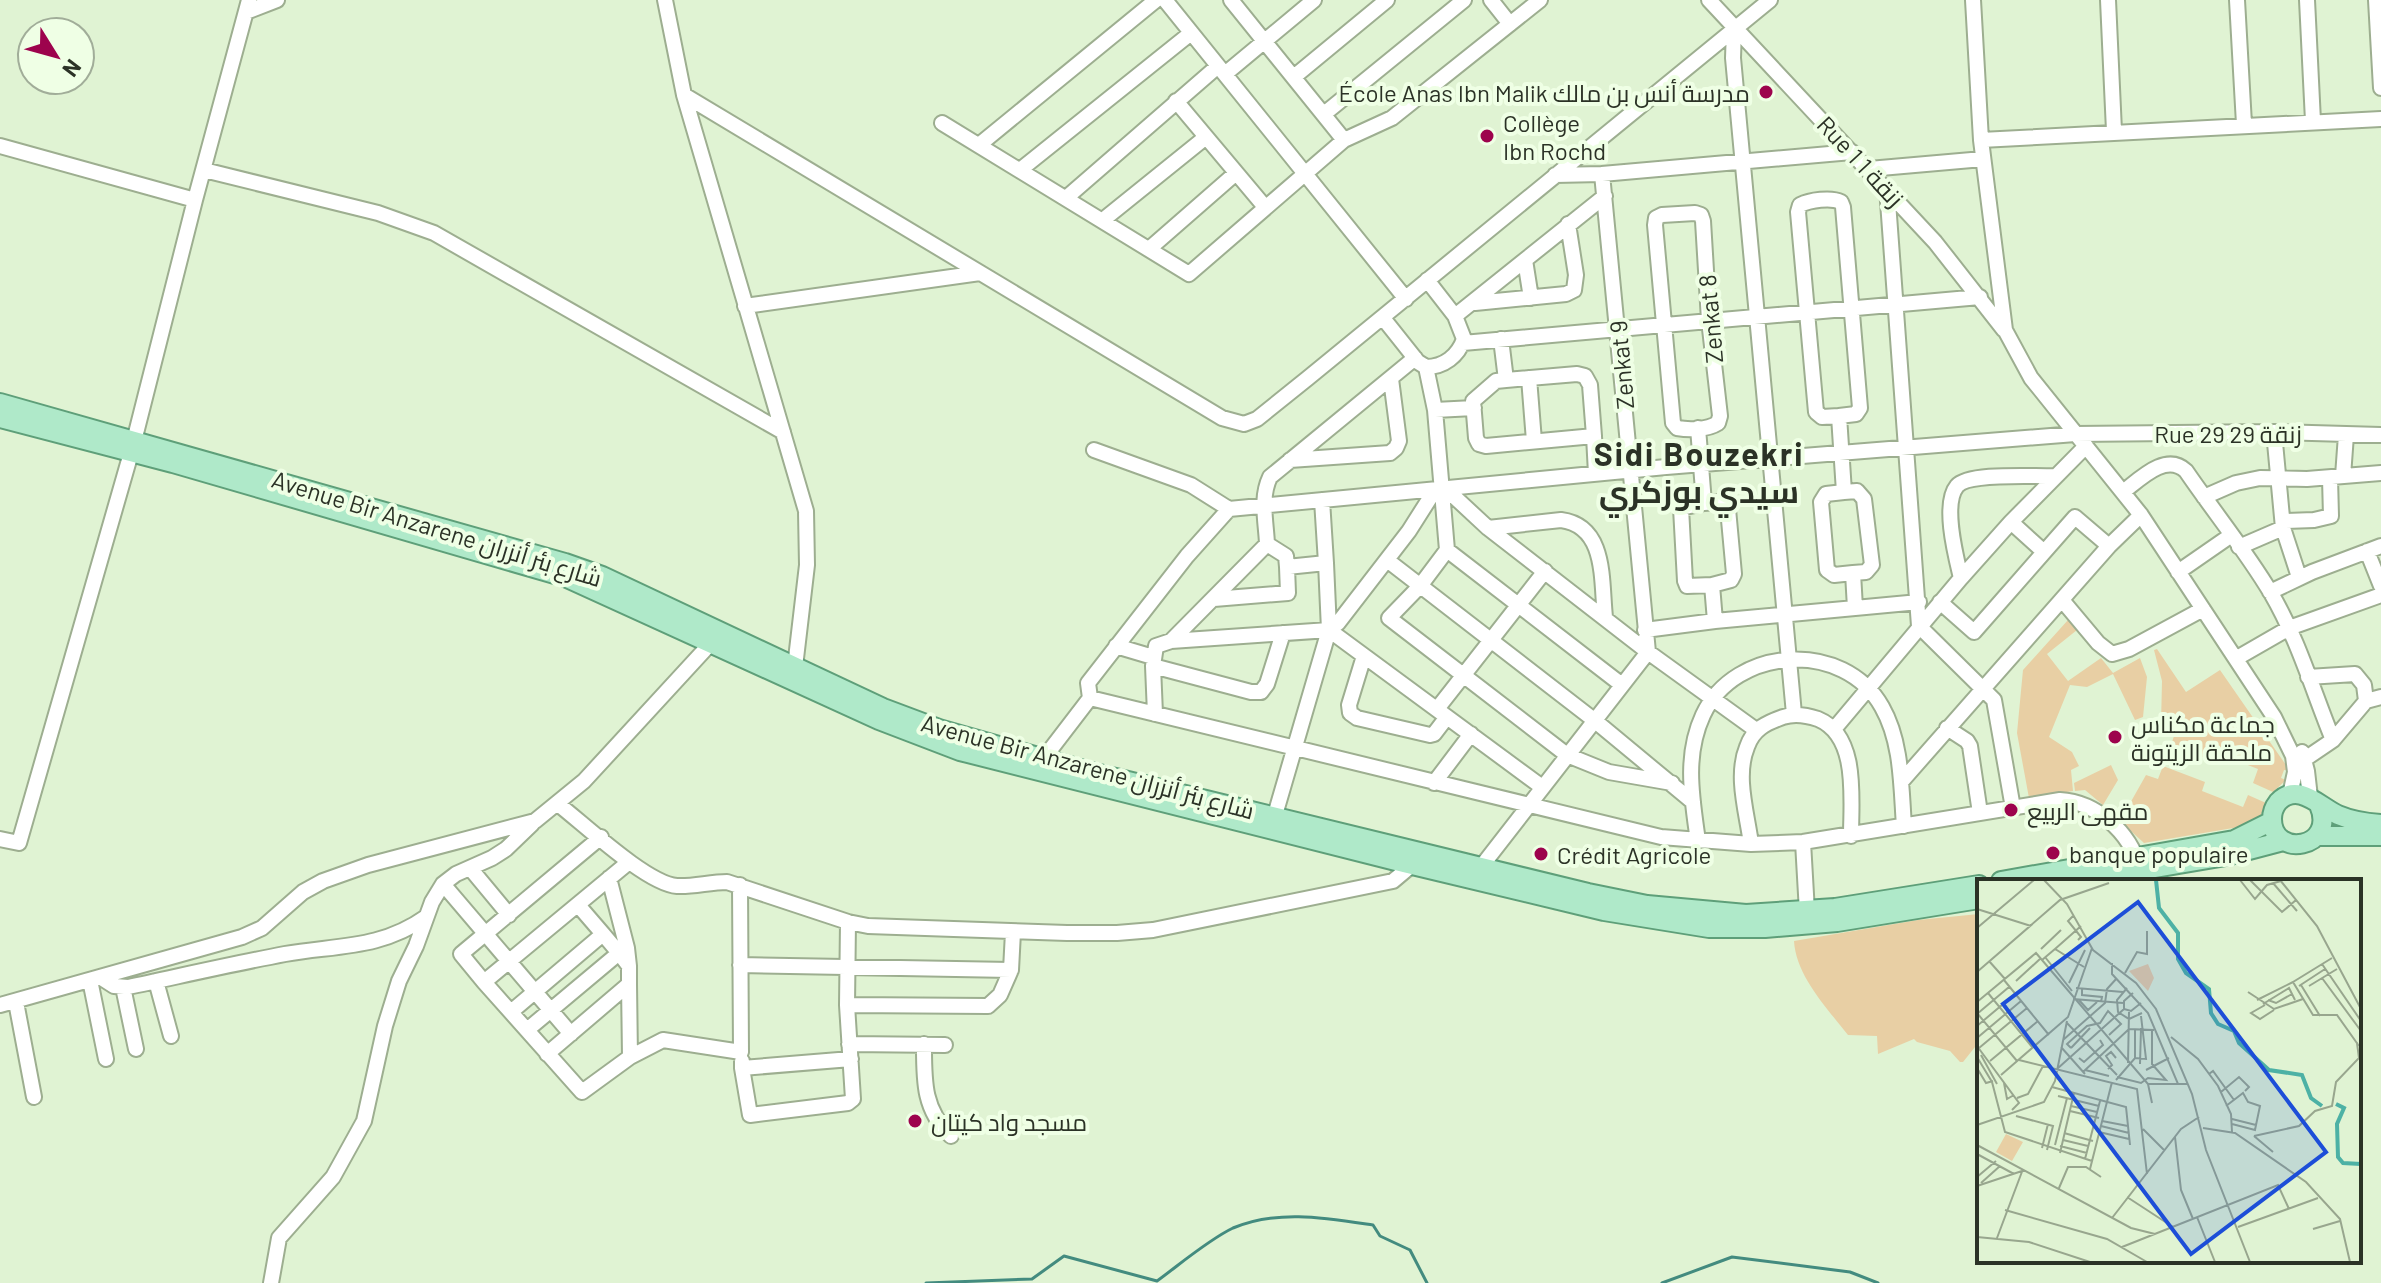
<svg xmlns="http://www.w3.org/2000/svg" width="2381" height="1283" font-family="Barlow,Cairo,sans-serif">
<rect width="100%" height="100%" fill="#e0f3d3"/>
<path fill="#e8cfa4" d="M2068,620L2077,630L2047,654L2068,681L2101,658L2113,673L2140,658L2147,677L2143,717L2135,720L2113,674L2087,687L2070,685L2049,737L2072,752L2079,766L2071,770L2073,791L2029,798L2017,733L2023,670Z
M2157,649L2186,692L2220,670L2288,768V770H2284L2281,778L2286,780L2273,792L2253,783L2258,769L2217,753L2213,761L2171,745L2176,730L2161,724L2162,681L2154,650Z
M2111,765L2118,780L2103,805L2085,790L2075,791L2074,783Z
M2163,766L2205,782L2202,791L2243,807L2248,795L2266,803L2257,824L2144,843L2120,821L2146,775L2158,779Z
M1979,914V1042L1963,1062H1960L1950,1051L1917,1042L1914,1039L1878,1054L1877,1036L1848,1035C1827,1008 1796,976 1794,941L1918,920Z"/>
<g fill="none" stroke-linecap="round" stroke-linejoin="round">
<path stroke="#438b7f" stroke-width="3" d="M926,1283L1032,1279L1064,1256L1157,1281C1179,1265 1208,1240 1233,1228C1277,1209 1327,1218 1373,1225L1380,1236L1410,1250L1427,1283
M1662,1283L1732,1257L1850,1272L1878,1283"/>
<defs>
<path id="minor" d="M665,0L684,95L806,511L807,565L795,667
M1165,0L1406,299
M1231,0L1344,140
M1491,0L1510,24
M1709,0L1935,242L2004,330
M1973,0L1981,140L2005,330L2031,378L2141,515L2274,717L2293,756L2295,772L2290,795
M2108,0L2114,131
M2237,0L2244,124
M2307,0L2313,121
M2376,0L2381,88
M246,12L277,0
M1734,29L1733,58L1794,714
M1225,74L1314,0
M1295,76L1387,0
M684,95L1222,418L1244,424L1257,419L1308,378L1770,0
M1176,101L1265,207
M1324,114L1464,0
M942,123L1189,274L1344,140L1392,118L1540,0
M1981,140L2381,119
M979,145L1156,0
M0,146L195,200
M1869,169L1983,159
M204,170L378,213L434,233L783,432
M1020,170L1191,33
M1555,175L1602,174L1852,152
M1887,188L1919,626L1994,700L2013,808
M1066,198L1218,66
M1695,213L1701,215L1703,221L1709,320L1720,416L1718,423C1707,430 1689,430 1677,428L1673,423L1655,225L1656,218L1662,215Z
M1103,220L1206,137
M1149,249L1236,173
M1525,260L1531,298
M1475,303L1566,294L1574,290L1576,275L1568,224
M745,306L980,273
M1455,316L1605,196
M1383,318L1418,362L1426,367L1435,410L1447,550L1420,586L1389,618L1567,755L1609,772L1672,783
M1501,339L1506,380L1577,374L1585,376L1590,385L1594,436L1486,446L1479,444L1476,438L1473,401L1496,381L1506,380
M1463,343L1980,297
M1415,358L1270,477C1260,498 1266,521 1267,544L1171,641L1329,630L1338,623L1409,531L1435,490
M1426,367C1444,367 1458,356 1464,339L1455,316L1427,280
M1529,378L1534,441
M1435,410L1474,408
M1698,428L1704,503L1719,502L1728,509L1734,574L1731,580L1712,585
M2274,432L2283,528L2299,577
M1594,436L1596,474
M1094,450L1191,485L1229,509L1666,467L2075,434L2274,432L2381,435
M1290,460L1390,453L1396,448L1399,441L1391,379
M2343,476L2346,435
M1446,489L1488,528L1648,652L1756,730
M1844,492L1857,491L1864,499L1872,565L1866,572L1853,573
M2123,492C2140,479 2166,452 2186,471C2214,512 2246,551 2271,593C2298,639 2313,691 2333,740
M2204,497L2236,483L2260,478L2307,479L2381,473
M1704,503L1681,508L1685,581L1687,586L1712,585L1715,621L1855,608L1853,573L1834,575L1827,570L1821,502L1826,494L1844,492L1839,416L1856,414L1860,408L1843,207L1841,202C1831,197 1810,200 1800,205L1798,212L1816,412L1822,417L1839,416
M2283,521L2314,520L2331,516L2330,478
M2011,522L2044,552
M1488,528L1561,520C1607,526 1601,581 1605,617
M1267,544L1286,556L1287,567
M2239,547L2283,528
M1447,550L1622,685
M2367,551L2381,586
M1387,560L1594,720L1693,802
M2178,572L2230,536
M1961,578C1956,557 1942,504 1957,486C1969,472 2035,477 2055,476
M2270,592L2312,572L2381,546
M1214,599L1288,593L1287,567L1326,563L1322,500
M2062,600L2098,643L2112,654L2129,649L2203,609
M1940,602L1974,632L2075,517L2109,546
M1855,608L1919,602
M1329,630L1542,787
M1645,630L1715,621
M1171,641L1156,646L1153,666L1251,692H1261L1267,684L1283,633
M1116,646L1153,657
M1364,656L1349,705L1350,713L1357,718L1430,735L1434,734L1447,717
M2237,658L2289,628L2381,595
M1153,666L1155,714
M2308,677L2355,674L2364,685L2366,701
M1090,698L1088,683L1187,556L1229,509
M1437,709L1545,571
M1835,728L1961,578L2011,522L2086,446
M1947,728L1967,741L1970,746L1980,813
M2302,752L2307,771L2310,797
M1044,758L1090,698L1661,837L1751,844L1803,842L2060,800C2096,802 2130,832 2139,867
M2305,759L2333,740L2366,701L2381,697
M1901,782L2109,546L2141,515
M1434,783L1471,734
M558,804C584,824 647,884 677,886C693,887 710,882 727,882L848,922L868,926L1067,933H1117L1153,930L1393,881L1412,865
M1275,815L1329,630L1326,563
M601,837L461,954L484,982L629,862
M0,839L19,843L131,453L195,200L249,0
M1698,841C1692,798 1684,756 1703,715C1735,646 1844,639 1882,707C1902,742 1901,786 1904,826
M1803,842L1807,912
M1751,844C1747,813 1735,776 1747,747C1753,729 1766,723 1783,717C1795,713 1806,715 1818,719C1859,736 1851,799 1851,836
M1481,867L1648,652L1602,174
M470,868L509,915
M609,878L627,948L629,966
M443,884L571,1034
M740,965L1011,970L1013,932
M100,977L114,986L128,987C180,976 232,964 285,954C337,945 381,949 426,917
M90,980L106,1059
M156,981L171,1036
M484,982L582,1092L630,1057L663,1040L741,1052L740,885
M629,984L630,1057
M123,987L136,1049
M16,1002L34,1097
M0,1005L242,937L262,928L303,892L323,881L368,865L535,821L584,781L711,643
M847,1005L988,1006L1000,995L1011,970
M511,1012L603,934L578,905
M527,1030L619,953L603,934
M849,1044L945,1045
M924,1044C924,1080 923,1110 951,1136
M547,1054L629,984V966L619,953
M742,1061V1068L851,1059
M742,1068L750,1115L848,1103L853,1099L847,1005L848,922
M271,1283L279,1238L333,1177L364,1121L385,1026L399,981L416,946L432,902L443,884L456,874L492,858L506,849L532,824"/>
<path id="major" d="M0,403L565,563L602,576L883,708L939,729L1091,772L1588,893L1647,905L1746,914L1835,908L1979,885
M0,418L173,463L565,577L879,720L960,751L1404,863L1604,911L1709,928H1765L1837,922L1979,899
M2319,805C2338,849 2272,859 2272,819C2272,813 2274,807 2278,802C2298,781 2320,807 2338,815C2352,821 2366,823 2381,824
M2317,836H2381
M2001,881L2234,840L2272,821
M2079,881L2226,856L2283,841"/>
</defs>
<use href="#minor" stroke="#9dae90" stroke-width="18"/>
<use href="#major" stroke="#5e9f79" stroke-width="22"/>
<use href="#minor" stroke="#fff" stroke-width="14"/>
<use href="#major" stroke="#afe9c9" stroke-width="18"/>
</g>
<g fill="#9d034d" stroke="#efffe5" stroke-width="3">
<circle cx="1766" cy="92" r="8"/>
<circle cx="1487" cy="136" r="8"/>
<circle cx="2115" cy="737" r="8"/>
<circle cx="2011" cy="810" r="8"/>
<circle cx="2053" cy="853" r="8"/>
<circle cx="1541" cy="854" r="8"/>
<circle cx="915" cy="1121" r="8"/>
</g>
<g text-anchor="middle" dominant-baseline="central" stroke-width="8" stroke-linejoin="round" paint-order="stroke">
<g font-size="24" fill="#2b3226" stroke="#efffe5" text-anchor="start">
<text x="1750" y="92" text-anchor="end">École Anas Ibn Malik مدرسة أنس بن مالك</text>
<text x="1503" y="122">Collège<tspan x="1503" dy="28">Ibn Rochd</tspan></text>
<text x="2131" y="723">جماعة مكناس<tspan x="2131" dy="28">ملحقة الزيتونة</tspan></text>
<text x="2027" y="810">مقهى الربيع</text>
<text x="2069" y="853">banque populaire</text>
<text x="1557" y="854">Crédit Agricole</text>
<text x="931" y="1121">مسجد واد كيتان</text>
</g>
<g font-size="24" fill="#2b3226" stroke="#efffe5">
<text transform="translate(1861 161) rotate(47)">Rue 1 زنقة 1</text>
<text transform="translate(1710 319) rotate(-95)">Zenkat 8</text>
<text transform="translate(1621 365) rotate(-95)">Zenkat 9</text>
<text x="2228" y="433">Rue 29 زنقة 29</text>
<text transform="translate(437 528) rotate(17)">Avenue Bir Anzarene شارع بئر أنزران</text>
<text transform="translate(1088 766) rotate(15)">Avenue Bir Anzarene شارع بئر أنزران</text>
</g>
<g font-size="32" font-weight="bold" letter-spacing="2" fill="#2b3226" stroke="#efffe5">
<text x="1699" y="453">Sidi Bouzekri<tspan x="1699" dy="37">سيدي بوزكري</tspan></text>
</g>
</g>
<g transform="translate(1977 879)">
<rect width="384" height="384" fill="#e0f3d3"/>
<path d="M171,85L177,99L171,112L152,92ZM29,255L46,263L35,282L19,273Z" fill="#e8cfa4"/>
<path fill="none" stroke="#4db1a5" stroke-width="4" d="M179,1L182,29L201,54V80L209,94L232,110L234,134L241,145L257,152L262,164L292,191L325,196L334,219L345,227M359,225L367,229L360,245L361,278L366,284L384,285"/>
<path fill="none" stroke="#98a68e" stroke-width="2" d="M67,1L90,25L116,71L159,104L179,130L215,215L229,271L273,383M263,1L278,20L290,6L304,2M273,1L305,33L319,21M303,1L340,47L384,130M296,4L320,32M0,30L54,47M97,36L91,42L104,58L101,61M0,49L57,1M64,70L84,51M78,70L104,47M68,78L95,112M355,79L316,103L336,136H360L382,167M65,81L78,70L107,88M12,82L28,100M135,84V95L171,134L201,205H211M345,85L384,142M0,93L83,21L132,4M148,94L160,73L170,75V52M345,99L384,152M27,101L72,156M39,102L64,79M92,104L108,71M324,106L343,137M322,107L348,90M332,107L360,90M99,109L146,113M150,109L140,121L141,133L152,140L165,134M105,110V116L125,118L124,123M271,113L297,130L326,120M11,114L56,169M156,114L147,122V130L154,132L164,124M96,120L146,124M102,121L111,131L120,123M280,121L316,103M291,121L299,124L315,115M0,123L59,74L171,205L175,224M286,125L312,109L318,121M288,126L274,134L283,140L297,131M0,134L40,182M0,135L32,108M89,143L140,196M0,147L38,115M194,158L221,180L241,207L254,235L255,253M0,159L44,122M86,161L128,124L130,110L140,99M0,167L42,224L35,231M84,168L108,195M2,169L50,129M94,169L90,165L110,147L123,144L131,132L144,145L132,156M94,169L113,149M4,176L20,205M0,178L15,203L28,253L115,282M102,179L107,183L126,166L123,161M158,179V150M42,181L160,210L170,295M13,182L61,142M151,184L152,133M163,185L164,149M0,189L9,204L16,202M80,190L147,130M131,190L135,186L129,177L134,173L139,179M108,191L132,197M169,191L192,179M106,193L152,150L177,151M232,195L236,192L257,221M24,196L91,138L115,69M140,198L164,204L171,199L189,201L175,185V151M139,201L158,179L169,180L164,137M27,204L30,220L37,216M171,205H201M75,208L149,228L153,266M244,213L262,198L272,208L268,212M81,217L122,227M40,219L51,215L66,187M94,227L120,233M249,227L266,214L271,223L283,227L279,246M93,232L122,239M39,237L76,247L70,271M125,242L151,247M255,245L278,251L279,246L255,240M0,246L67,223L78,202L90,142M124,247L152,254M226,249L258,254L329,303L363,340L373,383M166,250L188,272M122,253L152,260M87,254L116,262M277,257L322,247L338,232L355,227L359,203L382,179L380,164M277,257L296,273M198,258L204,311L216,340M86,261L111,267M0,266L154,349L178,355M78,266L90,219M83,267L110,274M65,269L71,245M83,274L97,214M0,275L37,295M108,280L123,222M113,290L135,203M0,298L19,282M4,304L23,287M0,307L45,292M82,309L91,288H109L124,298M150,318L196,348M28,331L130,360L170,383M220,338L238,383M135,339L204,250L222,238M261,348L341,319M336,350L363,342M0,358L52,363L113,383M20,359L46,290M145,368L301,306L312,330"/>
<path fill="#1d4ed8" fill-opacity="0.15" stroke="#1d4ed8" stroke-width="4" d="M161,23L349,273L214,375L26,125Z"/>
<rect width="384" height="384" fill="none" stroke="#2b3226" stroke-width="4"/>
</g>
<g transform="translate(56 56) rotate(127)"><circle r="38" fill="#efffe5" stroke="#a1ad99" stroke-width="2"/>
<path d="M0-6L14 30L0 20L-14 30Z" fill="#9d034d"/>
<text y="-12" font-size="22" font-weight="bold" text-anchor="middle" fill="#2b3226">N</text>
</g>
</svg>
